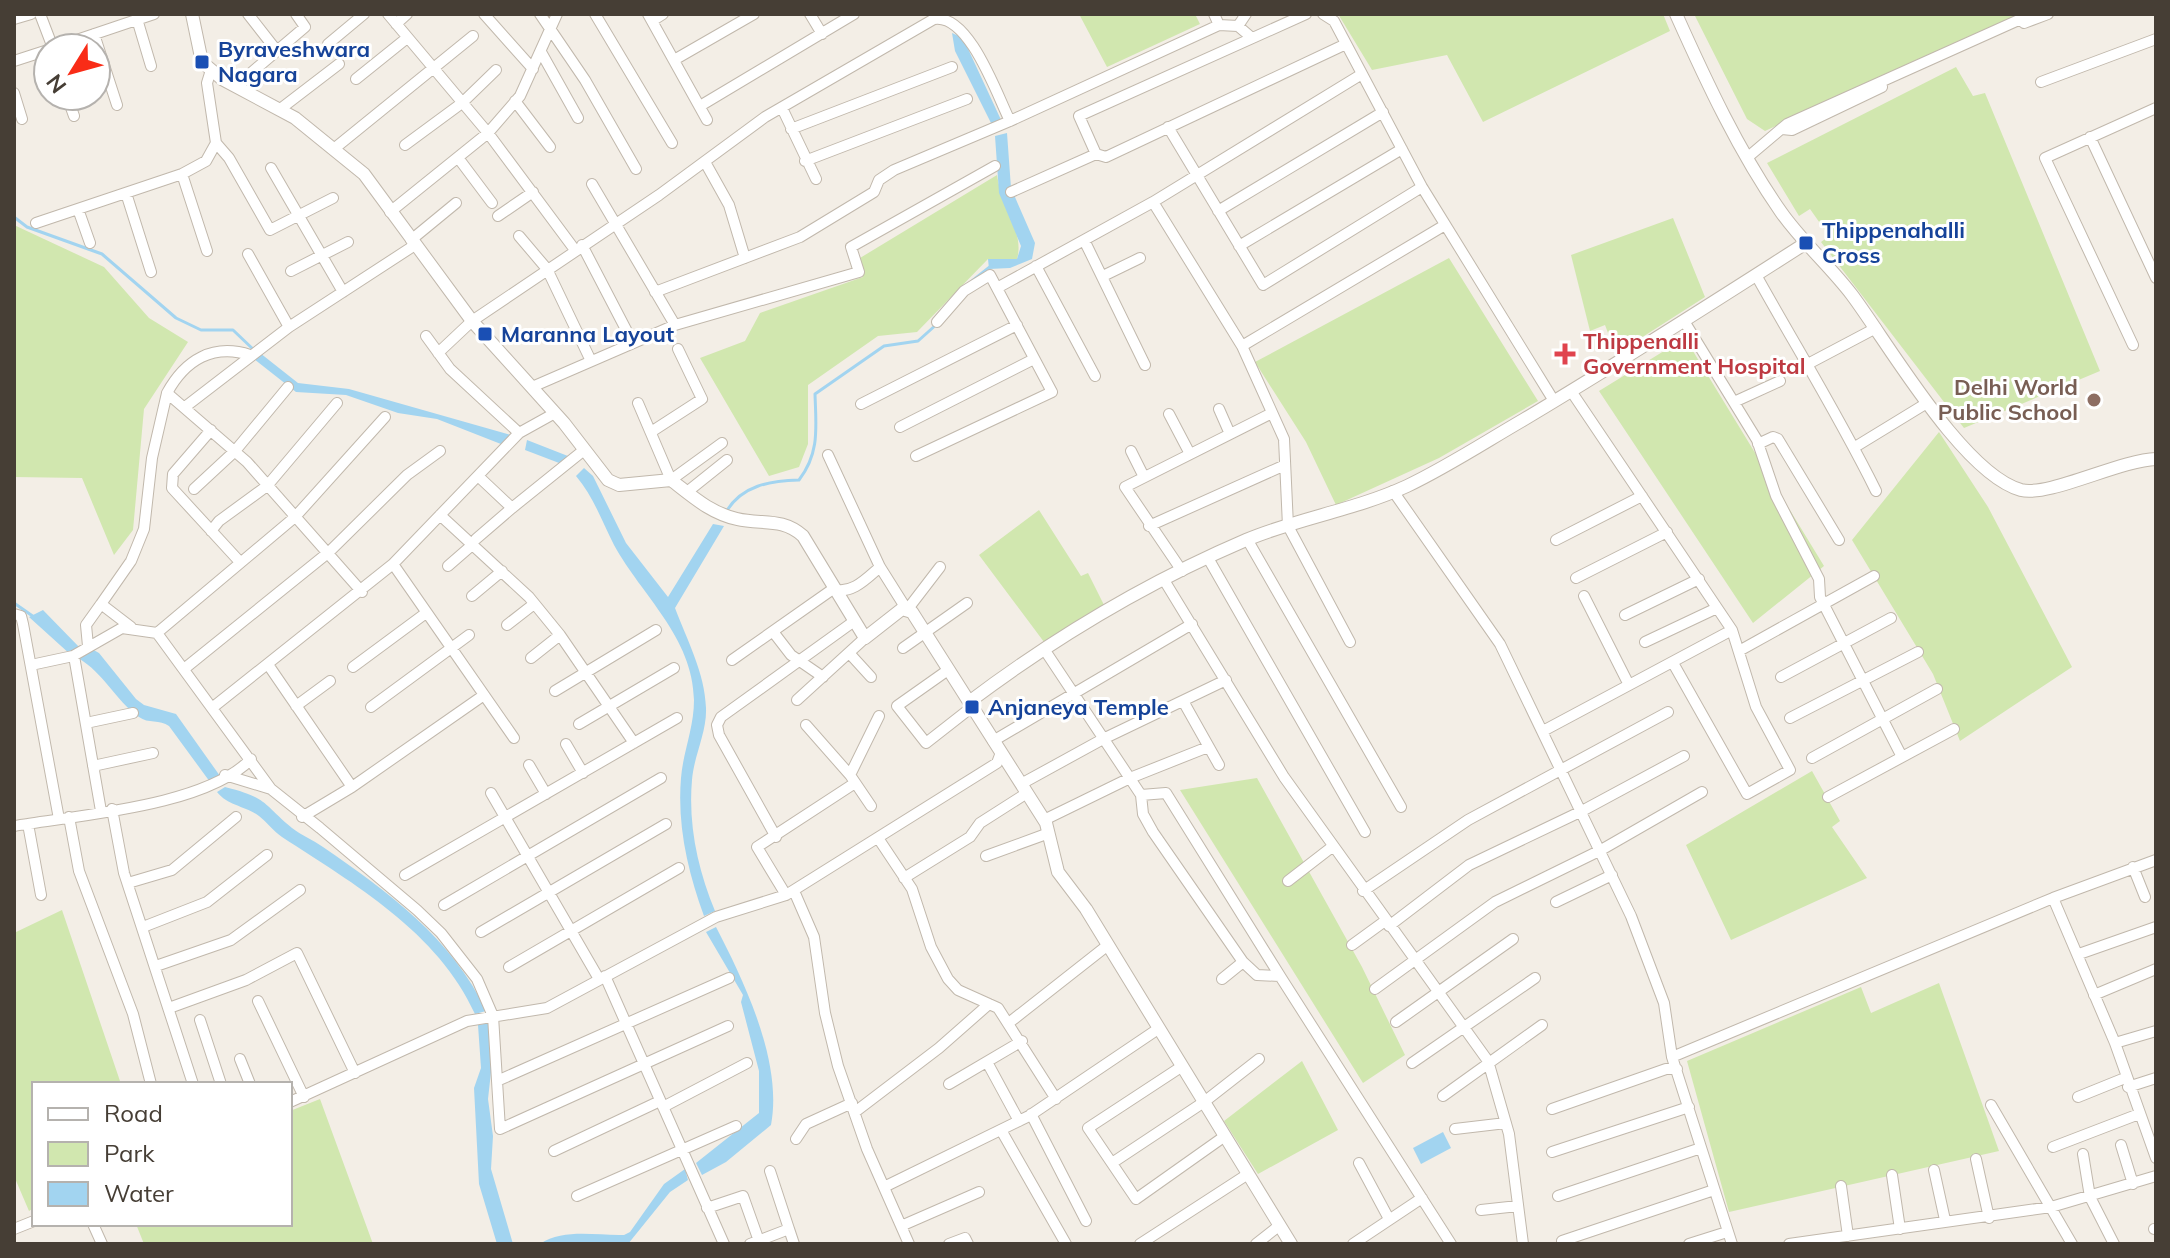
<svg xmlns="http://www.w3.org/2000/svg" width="2170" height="1258" font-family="Mulish,sans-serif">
<rect width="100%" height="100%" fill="#f3eee6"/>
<path fill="#d1e7af" d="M1079,14H1195L1200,24L1107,67Z
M1338,14H1663L1670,31L1483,122L1447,55L1372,70Z
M1694,14H2020L1765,131L1747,119Z
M1956,67L1973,96L1985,93L2100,371L1964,428L1821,242L1829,236L1810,209L1799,216L1767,163Z
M997,175C1000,202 1025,233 1017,259H988L917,332L878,336L808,385V444L799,467L769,476L700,358L745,341L760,313L863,277L860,258Z
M1673,218L1705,297L1616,354L1605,325L1590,331L1571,255Z
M14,225L104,267L149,318L188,342L144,409L133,530L114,555L82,478L14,477Z
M1449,258L1538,401L1439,458L1336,505L1306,442L1255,362Z
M1685,338L1824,566L1753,623L1599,391Z
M1939,432L1988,507L2072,667L1960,741L1933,674L1852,540Z
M1039,510L1081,576L1088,573L1104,605L1044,642L979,555Z
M1812,771L1840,821L1832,827L1867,878L1731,940L1686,845Z
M1257,778L1362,967L1405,1055L1363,1083L1180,790Z
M62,910L121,1084H34V1208L29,1211L14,1176V933Z
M1939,983L1999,1151L1729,1212L1687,1061L1861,987L1871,1013Z
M1302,1061L1338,1130L1258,1174L1224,1121Z
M320,1099L373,1244H144L136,1224H290V1111Z"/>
<path fill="#a2d4f0" d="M952,33L963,38L1002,122L992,125L955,51Z
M1007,133L1011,188L1035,243L1032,259L1010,268L989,269L988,259H1017L1021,246L999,193L995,136Z
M260,353L298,383L349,389L511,435L506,446L437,419L398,413L346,395L296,392L254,359Z
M527,440L573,458L567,466L525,450Z
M584,468L593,476L626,543L668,597L713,524L724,526L675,608C687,640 705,673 706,708C707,732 694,755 692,780C688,825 698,870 715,911L704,916C688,872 677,826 681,778C683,752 694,728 694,700C693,637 642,596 614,545C602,521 593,496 576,476Z
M43,610L80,648L71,655L29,617Z
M90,648L99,653L136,699L144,705L176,714L220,776L210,782L169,726C160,719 148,724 139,717C115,700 104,673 78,658Z
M225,787C268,798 261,802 292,828C301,835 313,840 323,847C387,891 453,939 486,1011L475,1014C438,932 354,884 282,837C273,831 267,822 259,816C246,806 228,806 217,792Z
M716,927C744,981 783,1062 771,1125L726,1162L702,1175L696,1163L759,1113V1071L741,1002L743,995L706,932Z
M489,1023L494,1045L488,1099L493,1136L491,1169L513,1244H497L479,1184L474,1088L481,1068L478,1025Z
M1443,1132L1451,1148L1421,1164L1413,1148Z
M685,1169L688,1180L670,1192L628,1244H540C564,1228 597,1236 624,1235L630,1232L664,1184Z"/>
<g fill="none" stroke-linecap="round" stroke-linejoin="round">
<path stroke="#a2d4f0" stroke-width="3" d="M14,217L27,227L102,254L176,318L201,330H233L255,351
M972,281L991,266
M726,512C742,485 770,481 799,480C820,453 816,427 815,394L884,346L918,341L937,324
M14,603L34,617"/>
<defs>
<path id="minor" d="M40,14L53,48
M248,14L277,51
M388,14L488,133L575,250
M484,14L533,69
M540,14L585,80L636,169
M595,14L672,143
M648,14L707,120
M810,14L822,34
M1214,14L1219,25
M1246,14L1238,26L1252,38
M1306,14L1079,116L1096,154L1106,157L1346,44
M1323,14L1334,21L1422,187L1554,401
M14,19L31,14
M137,19L151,66
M652,21L663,14
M2024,23L2048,14
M396,24L407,14
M94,34L117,105
M328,44L364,14
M53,48L154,14
M541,52L578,118
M674,60L754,14
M14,61L48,50
M222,79L245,78L305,27L296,14
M356,79L407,38
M2041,82L2156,39
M14,93L22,119
M67,96L74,116
M515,101L550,147
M700,106L854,14
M782,108L816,179
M279,110L339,64
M1168,127L1263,285L1422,187
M791,129L952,67
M1782,129L1792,130L1882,87
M2090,137L2156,278
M216,143L229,158L270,230L333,198
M405,145L462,103L496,70
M335,148L473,36
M1748,157L1787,124L2032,14
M459,159L492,203
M805,161L967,99
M705,162L729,205L745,258
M271,168L343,292
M182,174L207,251
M592,184L675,325
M1011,192L1096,154
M126,193L151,272
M1153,202L1242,346L1284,439L1288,526L1350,642
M78,209L90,243
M1218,211L1383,112
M390,212L488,133L520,96L557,14
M498,216L533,192
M36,223L182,174L206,161L216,143L207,83L211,70
M519,236L547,269L591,361
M411,240L456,203
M1085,242L1145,365
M582,245L633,343
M1239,246L1402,149
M248,254L289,327
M1036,266L1095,376
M291,271L348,242
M1756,275C1796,347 1839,416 1876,491
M1103,276L1140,258
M997,288L1153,202L1362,74
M655,292L800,237L874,192L879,180L894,170L1010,121L1219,25L1238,26
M1684,321L1757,440L1776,496L1819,579L1820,597L1902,757
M426,336L450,369L519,433L555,413
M2133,345L2045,158L2156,108
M1242,346L1445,225
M438,353L472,321L659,195L765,117L934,19C969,13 997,95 1010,121
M250,355C213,343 185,360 167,393L247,462L362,592
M1806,365L1876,328
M532,387L675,325L859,272L851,247L995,166
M1571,391L1732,630L1756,707L1790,770L1747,794L1673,663
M1734,402L1780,381
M638,403L671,480L722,443
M861,404L1017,325
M185,407L289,327L415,245
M1219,409L1230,434
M1169,414L1190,454
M900,427L1034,359
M211,430L173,474L172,488L240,562
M651,432L702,399L678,349
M1758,444L1773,437L1778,439L1839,540
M1855,447L1927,403
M1131,451L1144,477
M828,455L880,567L907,610L940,567
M916,456L1052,392L990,275L964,291L937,322
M478,476L512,508L584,450
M194,489L235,451L288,387
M1393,491L1500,644L1631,916L1664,1003L1672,1057L1732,1244
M687,492L727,460
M440,515L529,597L560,635L634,743
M1149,526L1285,465
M211,531L219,521L267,486L337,403
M476,539L512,508
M1247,539L1401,807
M1556,540L1642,496
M1208,558L1365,832
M393,564L514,738
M448,566L471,546
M1182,571L1125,487L1272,413
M1576,578L1667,532
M1164,580L1284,777L1488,1061L1509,1134L1523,1244
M472,596L502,571
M1584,596L1629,685
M14,614L21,616L23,624L59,819
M1625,615L1699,579
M507,625L534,604
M131,627L101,604L131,561L144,529L152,458L167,393
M157,633L295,517L385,417
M774,633L791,655L823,677
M1645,642L1717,608
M88,646L86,625L101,604
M903,648L967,603
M1044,649L1141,795L1143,814L1153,832L1243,962L1257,975L1280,976L1451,1244
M1739,651L1874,576
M850,654L871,677
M74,656L101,811
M531,658L560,635
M732,660L833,589C852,595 867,578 880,567
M31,665L73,656L122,628L157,633L271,789
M269,666L352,787
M353,667L426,613
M184,669L329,552L407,475L440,451
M948,670L897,706L926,743L972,707
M1781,677L1891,618
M555,691L656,630
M797,700L865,638
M1183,701L1219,765
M296,706L330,681
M371,707L469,635
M212,708L393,564L519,433
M1790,718L1918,652
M86,723L133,713
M579,724L674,668
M806,725L850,775L871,806
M1543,731L1732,630
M993,741L1192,624
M566,744L583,773
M1812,758L1937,689
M529,765L546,794
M93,766L153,753
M225,775L271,789L320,828L417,910L441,933L477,979L493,1016L500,1129L728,1026
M850,775L879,716
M1021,784L1103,739L1226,680
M491,793L599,979
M1141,795L1166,793L1280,976
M1828,797L1954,729
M112,809L124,873L193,1084
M69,817L79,871L133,1014L151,1084
M302,817L352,787L484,695
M1044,820L1130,778L1208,747
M28,824L41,895
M14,826C79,815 206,806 251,759
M776,837L719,735L717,725L721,717L853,622
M878,838L912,889L931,947L948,979L958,990L998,1008L1056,1099
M986,856L1049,833
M2133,867L2145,897
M405,875L677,718
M904,878L970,837L980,823L1027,793
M1288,881L1332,847
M128,883L172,870L236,817
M794,891L814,937L825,1013L838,1066L867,1149L909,1244
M1363,891L1468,820L1668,712
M786,895L757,847L855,783
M2053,898L2115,1043L2156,1158
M1556,902L1612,875
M444,905L661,778
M1389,926L1469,865L1582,811L1684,756
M143,927L207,902L267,855
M481,932L666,824
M1352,945L1385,921
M2079,954L2156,927
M156,966L231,940L300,890
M509,967L679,868
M605,976L724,1244
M1222,979L1243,962
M1375,989L1495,902L1601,850L1702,792
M2094,995L2156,969
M258,1001L304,1097
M169,1008L246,980L297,953L355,1073
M200,1020L221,1084
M1010,1022L1108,945
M1396,1022L1513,939
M2115,1043L2156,1031
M1672,1057L2053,898L2156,860
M240,1059L250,1084
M987,1062L1019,1121
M1412,1063L1535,978
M1181,1067L1088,1128L1136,1199L1225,1136
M497,1081L729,978
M949,1084L1022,1041
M2128,1087L2156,1078
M1443,1096L1542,1025
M2078,1097L2125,1078
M290,1102L467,1021L547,1008L716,917L786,895L997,763L1000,755
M1991,1105L2072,1244
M663,1107L747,1063
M1552,1109L1666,1069H1677
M855,1112L939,1048L989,1004
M1031,1114L1086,1221
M1455,1129L1506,1123
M1001,1130L1066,1244
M796,1139L806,1124L852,1103
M2121,1145L2133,1184
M2053,1147L2139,1114
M554,1151L660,1101
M1552,1152L1689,1107
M2083,1154L2090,1197L2114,1244
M1976,1159L1989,1218
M1112,1163L1204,1102L1259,1059
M1359,1163L1389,1219
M1934,1170L1945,1220
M770,1171L789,1229
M1892,1175L1900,1229
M1841,1186L1848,1236
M884,1187L1029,1116L1158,1029
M577,1196L736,1126
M1558,1196L1701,1148
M707,1208L743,1196L759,1241
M1481,1210L1518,1206
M93,1224L102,1244
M901,1226L979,1192
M14,1229L34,1221
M2154,1229H2156
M1562,1241L1714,1190
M750,1244L789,1229L794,1244
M949,1244L965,1238L968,1244
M1140,1244L1248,1174
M1256,1244L1280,1225
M1353,1244L1422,1198
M1689,1244L1727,1232
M1789,1244L2051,1207L2156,1176"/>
<path id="tertiary" d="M192,14L202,62L222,79L295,118L364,174L472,321L564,423L608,480L619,485L671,480C692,496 710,513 737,519C761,525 782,517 803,536L865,638L902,609L912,612L1046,823L1058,872L1086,909L1291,1244
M1676,14C1706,81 1739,152 1781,212C1802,242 1830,266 1852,295C1888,343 1963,474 2021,490C2049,497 2120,460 2156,459
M969,702C1054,638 1148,582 1246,540C1298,518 1355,510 1407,486C1447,467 1485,442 1523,420C1619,363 1712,303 1806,243"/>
</defs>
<use href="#minor" stroke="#c1b8ac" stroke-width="12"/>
<use href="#tertiary" stroke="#c1b8ac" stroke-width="14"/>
<use href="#minor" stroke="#fff" stroke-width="10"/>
<use href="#tertiary" stroke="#fff" stroke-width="12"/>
</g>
<g fill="#1a4fb4" stroke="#fff" stroke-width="3">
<rect x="194" y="54" width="16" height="16" rx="4"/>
<rect x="1798" y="235" width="16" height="16" rx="4"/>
<rect x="477" y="326" width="16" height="16" rx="4"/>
<rect x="964" y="699" width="16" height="16" rx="4"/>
</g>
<path fill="#e0444e" stroke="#fff" stroke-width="3" d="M1561 342h8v8h8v8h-8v8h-8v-8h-8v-8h8z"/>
<circle fill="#8d6e63" stroke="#fff" stroke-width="3" cx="2094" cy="400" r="8"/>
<g text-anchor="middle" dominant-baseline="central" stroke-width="6" stroke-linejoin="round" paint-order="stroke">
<g font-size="22" font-weight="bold" fill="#164399" stroke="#fff" text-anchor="start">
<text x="218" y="49">Byraveshwara<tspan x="218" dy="25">Nagara</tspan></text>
<text x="1822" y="230">Thippenahalli<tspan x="1822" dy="25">Cross</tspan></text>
<text x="501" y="334">Maranna Layout</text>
<text x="988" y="707">Anjaneya Temple</text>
</g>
<g font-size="22" font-weight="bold" fill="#be3a42" stroke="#fff" text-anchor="start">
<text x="1583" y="341">Thippenalli<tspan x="1583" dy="25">Government Hospital</tspan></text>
</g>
<g font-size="22" font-weight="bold" fill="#785e54" stroke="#fff" text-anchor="end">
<text x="2078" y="387">Delhi World<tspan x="2078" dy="25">Public School</tspan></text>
</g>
</g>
<rect width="2170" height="1258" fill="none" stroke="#463e35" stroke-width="32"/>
<rect x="32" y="1082" width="260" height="144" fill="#ffffff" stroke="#b5b2ae" stroke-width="2"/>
<rect x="48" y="1108" width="40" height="12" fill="#ffffff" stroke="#b5b2ae" stroke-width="2"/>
<text x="104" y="1122" font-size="24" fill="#463e35">Road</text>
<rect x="48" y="1142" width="40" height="24" fill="#d1e7af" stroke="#b5b2ae" stroke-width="2"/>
<text x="104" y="1162" font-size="24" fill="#463e35">Park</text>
<rect x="48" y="1182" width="40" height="24" fill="#a2d4f0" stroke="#b5b2ae" stroke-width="2"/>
<text x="104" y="1202" font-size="24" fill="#463e35">Water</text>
<g transform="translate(72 72) rotate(233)"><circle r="38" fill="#ffffff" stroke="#b5b2ae" stroke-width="2"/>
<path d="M0-6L14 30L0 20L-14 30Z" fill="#f92c17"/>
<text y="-12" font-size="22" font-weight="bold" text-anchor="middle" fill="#463e35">N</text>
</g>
</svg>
